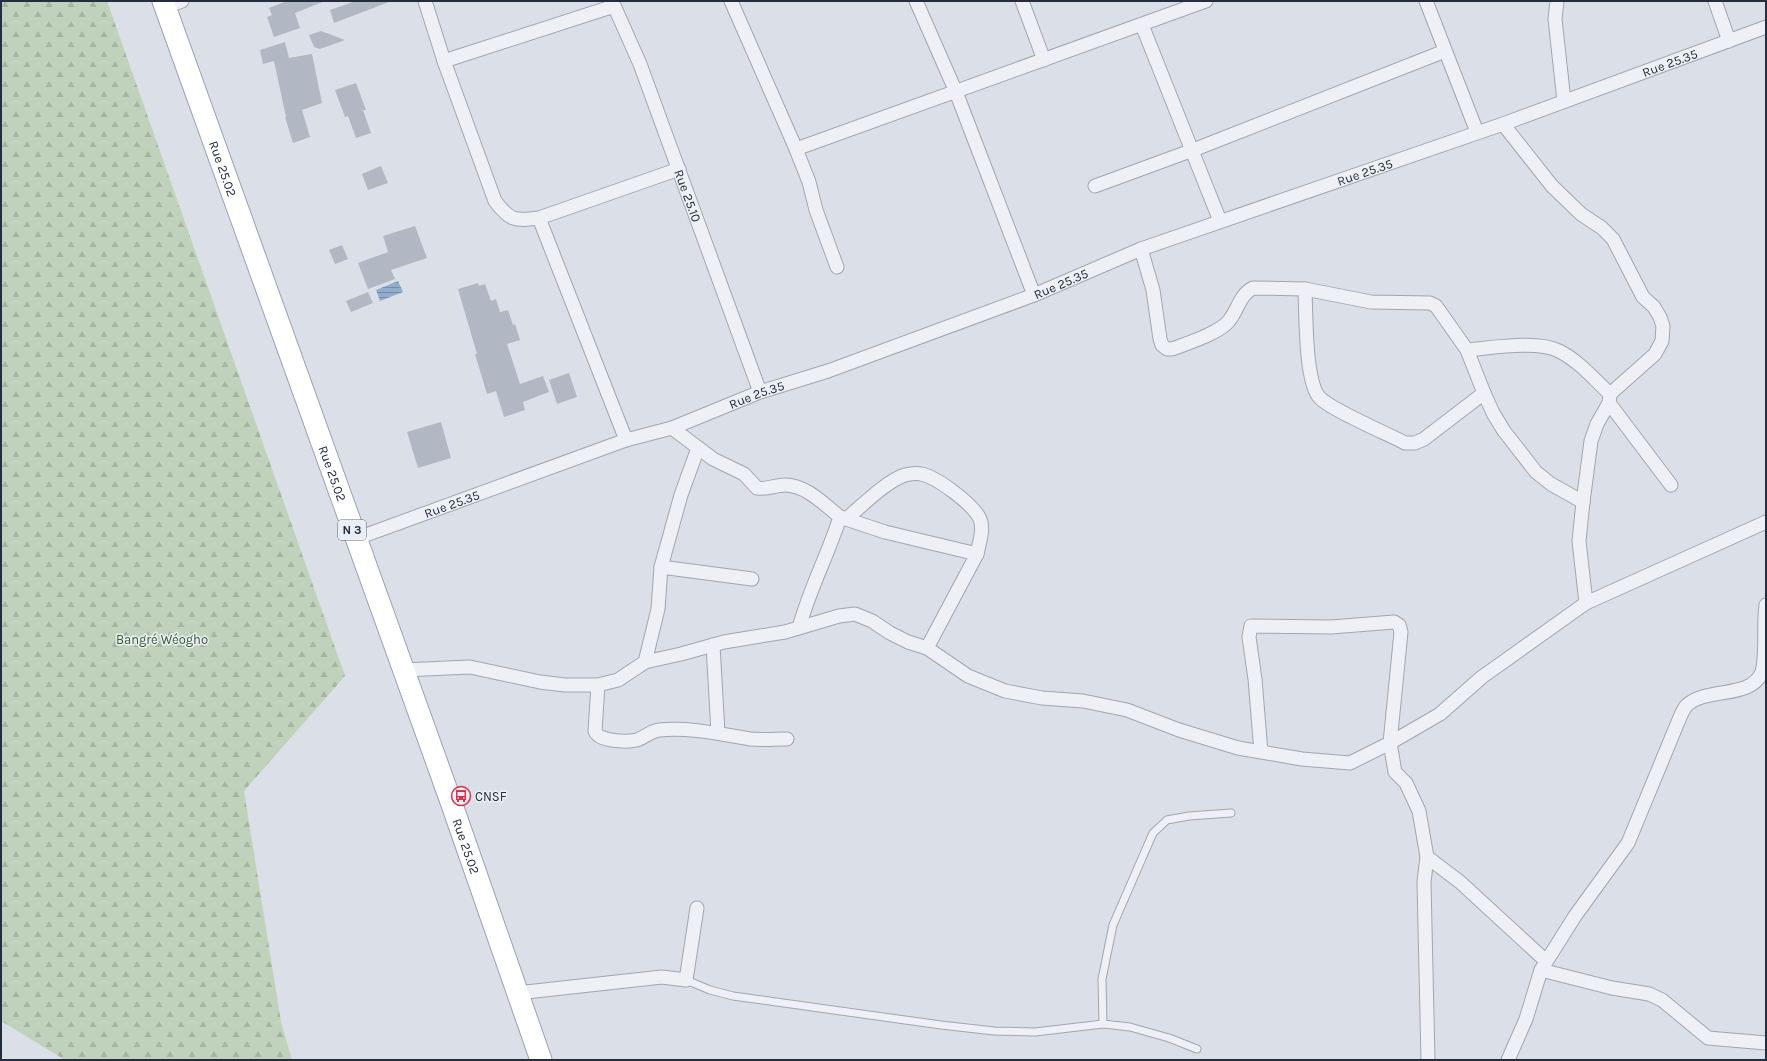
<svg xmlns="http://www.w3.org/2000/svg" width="1767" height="1061" font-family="Karla,sans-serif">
<defs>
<pattern id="forest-firs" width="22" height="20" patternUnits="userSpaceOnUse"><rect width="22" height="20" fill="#c0d2bb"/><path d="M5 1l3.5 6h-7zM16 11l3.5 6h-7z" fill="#a5b5a2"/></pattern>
<pattern id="water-rules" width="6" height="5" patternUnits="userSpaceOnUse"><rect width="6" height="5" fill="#91adcb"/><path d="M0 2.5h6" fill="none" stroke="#768da6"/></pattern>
</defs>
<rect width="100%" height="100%" fill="#dbdfe7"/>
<path fill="url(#forest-firs)" d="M1,1H107L345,676L244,791L281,1022L292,1060H65L1,1021Z"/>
<path fill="url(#water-rules)" d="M398,281L403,292L380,301L376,290Z"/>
<path fill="#b1b8c4" d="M287,1H325L295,13L300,28L274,37L267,17L272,15L269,8Z
M356,1H389V2L334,23L330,10Z
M321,31L345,40L320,49L314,47L309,35Z
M285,42L289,58L312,54L322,103L302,110L310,137L293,143L285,117H286L274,61L263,64L260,50Z
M356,83L366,110H363L371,133L356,138L348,116L345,117L335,90Z
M381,166L388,183L368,190L362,174Z
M415,226L427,258L391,270L395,279L368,289L358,263L388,252L383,236Z
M342,245L348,259L335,264L329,250Z
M478,283L479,286L485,284L491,301L496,299L500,312L508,310L513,325L515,324L520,340L507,344L520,384L543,376L549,392L523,402L525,410L504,417L496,391L487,394L475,354H477L458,289Z
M368,292L373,303L351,312L346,301Z
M569,373L577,397L557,404L549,380Z
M441,422L451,458L418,468L407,432Z"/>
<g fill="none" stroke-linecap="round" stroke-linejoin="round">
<defs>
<path id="service" d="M686,980L710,990L733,996L941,1025L994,1031L1035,1032L1103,1024L1130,1027L1169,1038L1197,1049
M1103,1024L1102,979L1113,925L1153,833L1167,820L1189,816L1231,813"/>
<g id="minor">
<path d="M425,1L444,61L495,201C510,221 515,221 539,218L679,169"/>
<path id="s1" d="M612,1L640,64L760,392"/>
<path d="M731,1L796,149L809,182L816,210L837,267"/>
<path d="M916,1L956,92L1034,295"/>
<path d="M1022,1L1044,60"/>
<path d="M1426,1L1477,132"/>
<path d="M1557,1L1555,19L1564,101"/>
<path d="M1715,1L1729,41"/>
<path d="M165,7L182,1"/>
<path d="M1142,25L1220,221"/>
<path d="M444,61L614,6"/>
<path d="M1503,124L1552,186L1581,214L1602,228L1613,239L1643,297L1654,307L1660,317L1663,326L1662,341L1655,354L1610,394L1609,403L1597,424L1591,441L1583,502L1579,541L1586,603"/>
<path d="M796,149L1206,1"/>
<path d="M1095,186L1193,150L1445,51"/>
<path d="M539,218L626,440"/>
<path d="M1141,249L1153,290L1160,339L1162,345L1167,349H1172C1188,343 1217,334 1228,322C1238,311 1239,295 1253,288L1305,289L1371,302L1430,303L1436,306L1467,350L1484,393L1493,413L1504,431L1536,472L1551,484L1583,502"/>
<path d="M1305,289C1306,313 1305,380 1319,397C1329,409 1388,434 1405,443H1415L1424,439L1484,393"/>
<path d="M1467,350C1491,348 1538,340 1559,351C1579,361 1594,379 1610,394"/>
<path d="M1609,403L1671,485"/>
<path d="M672,428L713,459L744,474L757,488C766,490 776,485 785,485C806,485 825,505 840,517C828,555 809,590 799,628"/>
<path d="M840,517L885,532L977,554L927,648"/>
<path d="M846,519C861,507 886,481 905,475C909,474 917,473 921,474C937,477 971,503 979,517C985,528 979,543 977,554"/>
<path id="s2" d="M355,539L626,440L672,428L760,392L828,371L1034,295L1141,249L1503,124L1766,27"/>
<path d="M661,567L752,579"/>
<path d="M713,645L718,733"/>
<path d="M645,662L658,609L661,567L681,495L698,448"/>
<path d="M403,670L470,667L540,682L565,685H598L618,680L645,662L681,654L724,642L785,632L839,616L855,614L872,621L890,633L908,642L927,648L968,676L1005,691L1042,698L1083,701L1127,710L1179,730L1238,748L1302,759L1350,763L1390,743L1401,632L1399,625L1394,622L1331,627L1251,626L1249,637L1255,679L1261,752"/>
<path d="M598,685L595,731C599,742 627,742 637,740C645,737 651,731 659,730C690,727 720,734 750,739C762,740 775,739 787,739"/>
<path d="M1427,857L1424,882L1428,1060"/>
<path d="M1546,961L1460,882L1427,857L1419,811L1406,783L1395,772L1390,743L1440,714L1482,677L1586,603L1766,522"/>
<path d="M1541,970L1612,988L1649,994L1662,1000L1708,1038L1766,1043"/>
<path d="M517,993L662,977L686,980L697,908"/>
<path d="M1508,1060L1526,1019L1541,970L1575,916L1628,843L1678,722C1680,717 1683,710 1686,706C1706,686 1751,700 1762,672C1767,654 1763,625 1766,605"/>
</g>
<g id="primary">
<path id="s3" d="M163,1L450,799L541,1060"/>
</g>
</defs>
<use href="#service" stroke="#a0a6b1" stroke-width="9"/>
<use href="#minor" stroke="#a0a6b1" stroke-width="15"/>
<use href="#primary" stroke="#99a3b4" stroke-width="23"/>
<use href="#service" stroke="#eef0f5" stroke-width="7"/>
<use href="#minor" stroke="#eef0f5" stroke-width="13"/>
<use href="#primary" stroke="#fff" stroke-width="21"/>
</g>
<defs>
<symbol id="bus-ring" viewBox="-11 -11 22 22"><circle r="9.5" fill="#eaeef5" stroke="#db3048" stroke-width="1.5"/><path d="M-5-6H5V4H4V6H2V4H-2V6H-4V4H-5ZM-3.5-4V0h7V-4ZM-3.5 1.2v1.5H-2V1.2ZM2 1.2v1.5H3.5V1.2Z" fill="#db3048"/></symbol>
</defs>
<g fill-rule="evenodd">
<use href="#bus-ring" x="450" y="785" width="22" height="22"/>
</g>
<g text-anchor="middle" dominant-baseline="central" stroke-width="3" stroke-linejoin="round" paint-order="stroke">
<rect fill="#eaeef5" stroke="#5f6775" stroke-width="1" x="338" y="520" width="28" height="20" rx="3"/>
<g font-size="12" font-weight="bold" fill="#232d3e">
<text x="352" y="530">N 3</text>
</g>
<g font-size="13" fill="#232d3e" stroke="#eaeef5">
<text stroke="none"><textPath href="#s2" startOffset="1399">Rue 25.35</textPath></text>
<text stroke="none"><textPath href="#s3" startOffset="178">Rue 25.02</textPath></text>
<text stroke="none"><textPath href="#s2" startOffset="1075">Rue 25.35</textPath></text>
<text stroke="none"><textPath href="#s1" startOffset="209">Rue 25.10</textPath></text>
<text stroke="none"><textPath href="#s2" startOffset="751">Rue 25.35</textPath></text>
<text stroke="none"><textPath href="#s2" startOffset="427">Rue 25.35</textPath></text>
<text stroke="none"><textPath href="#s3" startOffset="502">Rue 25.02</textPath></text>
<text stroke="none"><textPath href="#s2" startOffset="103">Rue 25.35</textPath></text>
<text stroke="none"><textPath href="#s3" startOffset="898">Rue 25.02</textPath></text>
</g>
<g font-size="13" fill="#375b2f" stroke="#eaeef5">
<text x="162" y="639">Bangré Wéogho</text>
</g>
<g font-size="13" fill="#232d3e" stroke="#eaeef5" text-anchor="start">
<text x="475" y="796">CNSF</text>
</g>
</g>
<rect width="1767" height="1061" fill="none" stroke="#232d3e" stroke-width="4"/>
</svg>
